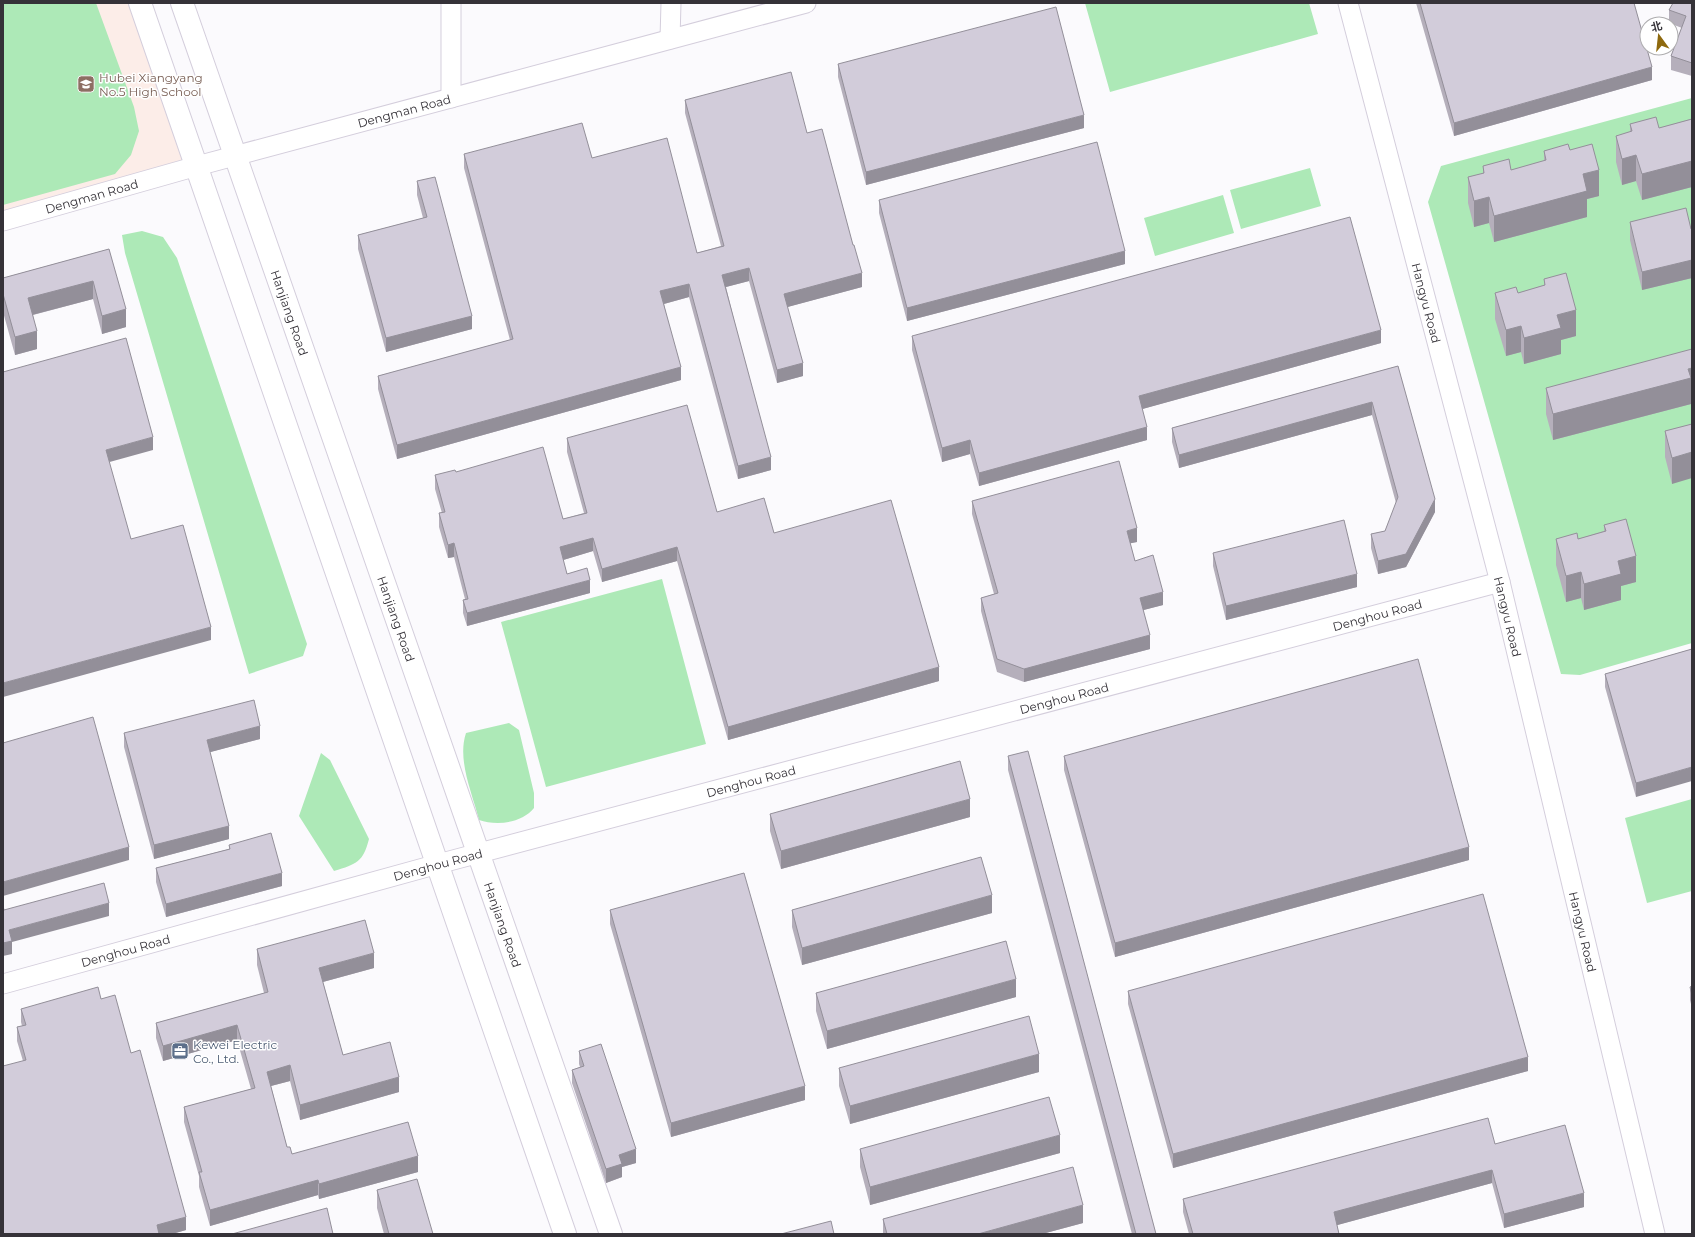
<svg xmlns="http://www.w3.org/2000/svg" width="1695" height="1237" font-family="Montserrat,'Noto Sans SC',sans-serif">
<rect width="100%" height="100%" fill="#fbfafd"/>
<path fill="#fcede8" d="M3,3H140L197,166L3,219Z"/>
<path fill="#ade9b7" d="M3,3H96L134,107L139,131L131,155L115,174L3,205Z
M1085,3H1309L1318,34L1110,92Z
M1692,98V643L1580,675L1561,674L1428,202L1441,166Z
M1310,168L1321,206L1241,229L1230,190Z
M1223,195L1234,233L1155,256L1144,218Z
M142,231L163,237L177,258L307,644L303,656L249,674L125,253L122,235Z
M662,579L706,744L546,787L501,622Z
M509,723L519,730L534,793V808C522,823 497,826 479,820C472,792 457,760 466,733Z
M321,753L330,760L369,839C363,862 357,864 334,871L299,816Z
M1692,799V891L1647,903L1625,818Z"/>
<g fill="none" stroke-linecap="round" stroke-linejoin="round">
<defs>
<g id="minor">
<path id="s1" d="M1348,3L1500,582L1655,1234"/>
<path d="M670,39L671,3"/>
<path d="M451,98V3"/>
<path id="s2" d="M3,221L197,166L806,3"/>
<path id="s3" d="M3,984L438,864L1500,582"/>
</g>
<g id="major">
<path d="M140,3L565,1234"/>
<path id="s4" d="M182,3L611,1234"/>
</g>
</defs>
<use href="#minor" stroke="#d4cedc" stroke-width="21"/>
<use href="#major" stroke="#d4cedc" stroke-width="24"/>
<use href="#minor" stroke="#fff" stroke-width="19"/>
<use href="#major" stroke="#fff" stroke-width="22"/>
</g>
<path fill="#b5afbb" d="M1416,3H1634L1652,80L1454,136Z
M1692,3V76L1671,70V56L1682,28L1669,23V10Z
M838,64L1084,128L866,185L838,77Z
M685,100L807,133L862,287L787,307L803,376L777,383L749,281L726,287L771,470L738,479L689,297L664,304L681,380L397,459L378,389V376L510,340L464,168V154L592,158L697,253L721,246L685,113Z
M1691,109H1692V187L1642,200L1636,181L1622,185L1616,162V136L1630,132V124L1659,128L1691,119Z
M1570,150L1599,196L1587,199V217L1494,242L1489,223L1474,227L1468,203V177L1483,174V166L1511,170L1544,161V151Z
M417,181L472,329L386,352L358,249V235L423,218L417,195Z
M879,200L1125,264L907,321L879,213Z
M1630,222L1692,229V278L1642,290L1630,240Z
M109,249L126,327L102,334L93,299L33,315L37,349L15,355L3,312V278Z
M1544,279L1576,336L1561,340V354L1524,364L1521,352L1506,356L1495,319V293H1518L1544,285Z
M912,336L1381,343L1142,409L1147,440L979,486L970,454L942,462L912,350Z
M1398,366L1435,512L1406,567L1378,574L1371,548V534L1385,531L1396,503L1372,415L1179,468L1172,442V428Z
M1546,388L1691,395V404L1553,440L1546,414Z
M1692,424L1672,484L1665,457V431Z
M567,438L717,512L774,533L939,681L728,740L677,561L602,582L593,551L563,560L567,574L590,593L467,626L463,613V600L465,599L454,557L448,558L439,527V513H442L435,489V475L456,472L563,519L584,513L567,452Z
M972,501L1137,542L1130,543L1135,561L1163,605L1143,610L1150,649L1024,682L997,672L981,611V598L994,594L972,514Z
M1604,525L1636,582L1621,586V600L1584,610L1581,598L1566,602L1556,565V539H1578L1604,531Z
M1213,553L1357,587L1226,620L1213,566Z
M1692,649L1636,797L1605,687V674Z
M124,733L260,739L210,752L229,839L154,859L124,747Z
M1008,756L1156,1234H1132L1008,770Z
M1064,756L1469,860L1115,957L1064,770Z
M770,814L970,817L781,869L770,831Z
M229,845L282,886L166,917L156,882V868L229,849Z
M610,910L805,1100L671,1137L610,924Z
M792,910L992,913L802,965L792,927Z
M257,949L374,968L323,982L343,1055L399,1092L300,1120L290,1081L271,1086L287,1147L292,1154L418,1172L319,1199L318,1195L210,1226L199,1187V1176L184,1122V1107L251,1089L237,1040L163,1061L156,1038V1023L264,993L257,965Z
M1692,986V1008L1690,1000V987Z
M1128,991L1528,1071L1173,1168L1128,1004Z
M816,993L1016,997L827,1049L816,1011Z
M101,999L131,1053L186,1230L172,1234H3L23,1061L17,1041V1027L22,1026L21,1022V1009Z
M579,1051L636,1163L622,1167V1177L606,1183L572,1083V1070L580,1067L579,1064Z
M839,1068L1039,1072L850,1124L839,1086Z
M1495,1144L1584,1207L1504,1228L1492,1183L1337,1225L1339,1234H1189L1183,1212V1199Z
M860,1149L1060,1153L870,1205L860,1167Z
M377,1190L433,1234H384L377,1208Z
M883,1219L1083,1223L1042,1234H883Z"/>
<path fill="#938f99" d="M1652,67V80L1454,136V123Z
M1084,115V128L866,185V172Z
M1636,155V181L1622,185V159Z
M1692,161V187L1642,200V174Z
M1599,170V196L1587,199V217L1494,242V216L1583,174Z
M1489,197V223L1474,227V201Z
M1125,251V264L907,321V308Z
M1692,260V278L1642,290V272Z
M749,268V281L722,288V275Z
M862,273V287L784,308V294Z
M93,281V299L28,316V298Z
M689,284V297L660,305V291Z
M126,309V327L102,334V316Z
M1576,310V336L1561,340V354L1524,364V338L1557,315Z
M472,316V329L386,352V338Z
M1521,326V352L1506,356V330Z
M1381,330V343L1139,410V396Z
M37,331V349L15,355V337Z
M803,363V376L777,383V370Z
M681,367V380L397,459V445Z
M1692,368V394L1691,395V404L1553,440V414Z
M1372,402V415L1179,468V455Z
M1147,427V440L979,486V473Z
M153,437V450L106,463V450Z
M970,440V454L942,462V448Z
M1692,452V478L1672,484V458Z
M771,457V470L738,479V466Z
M1435,499V512L1406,567L1378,574V561Z
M1137,528V542L1127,544V531Z
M593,538V551L560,561V547Z
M454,543V557L448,558V545Z
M677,547V561L602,582V569Z
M1636,556V582L1621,586V600L1584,610V584L1618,561Z
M1581,572V598L1566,602V576Z
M1357,574V587L1226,620V606Z
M590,580V593L467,626V613Z
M1163,592V605L1140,611V598Z
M211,627V640L3,697V683Z
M1150,635V649L1024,682V669Z
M939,667V681L728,740V727Z
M260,726V739L207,753V740Z
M1692,767V781L1636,797V783Z
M970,799V817L781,869V851Z
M229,826V839L154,859V845Z
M129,847V860L3,896V882Z
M1469,847V860L1115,957V943Z
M282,873V886L166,917V904Z
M992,895V913L802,965V948Z
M109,903V916L12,942V954L3,956V943L9,930Z
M374,953V968L319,983V968Z
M1016,979V997L827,1049V1031Z
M237,1025V1040L163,1061V1046Z
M1039,1054V1072L850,1124V1106Z
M1528,1057V1071L1173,1168V1154Z
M290,1065V1081L267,1087V1072Z
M399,1077V1092L300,1120V1105Z
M805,1086V1100L671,1137V1123Z
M1060,1135V1153L870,1205V1187Z
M636,1149V1163L622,1167V1177L606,1183V1169L619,1155Z
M418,1156V1172L319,1199V1184Z
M1492,1170V1183L1334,1226V1212Z
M318,1180V1195L210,1226V1210Z
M1584,1193V1207L1504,1228V1214Z
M1083,1205V1223L1042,1234H978Z
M186,1217V1230L172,1234H157V1225Z"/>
<path fill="#d2ccda" stroke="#938f99" d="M1420,3H1634L1652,67L1454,123Z
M1673,3H1692V63L1671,56L1686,16L1669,10Z
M1056,7L1084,115L866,172L838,64Z
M791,72L807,133L822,129L853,245H854L862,273L784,294L803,363L777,370L749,268L722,275L771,457L738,466L689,284L660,291L681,367L397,445L378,376L513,339L464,154L582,123L592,158L667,138L697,253L724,246L685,100Z
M1656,117L1659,128L1692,119V161L1642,174L1636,155L1622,159L1616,136L1632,131L1630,124Z
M1097,142L1125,251L907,308L879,200Z
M1568,144L1570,150L1592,144L1599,170L1583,174L1587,191L1494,216L1489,197L1474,201L1468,177L1484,173L1483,166L1509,159L1511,170L1546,160L1544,151Z
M435,177L472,316L386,338L358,235L427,217L417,181Z
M1686,208L1691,229H1692V260L1642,272L1630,222Z
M1350,217L1381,330L1139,396L1147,427L979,473L970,440L942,448L912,336Z
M109,249L126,309L102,316L93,281L28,298L37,331L15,337L3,294V278Z
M1566,273L1576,310L1557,315L1561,328L1524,338L1521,326L1506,330L1495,293L1516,287L1518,293L1545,285L1544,279Z
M126,338L153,437L106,450L131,539L183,525L211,627L3,683V372Z
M1692,349V368L1688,369L1691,378L1553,414L1546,388Z
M1398,366L1435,499L1406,554L1378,561L1371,534L1385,531L1398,497L1372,402L1179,455L1172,428Z
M687,405L717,512L764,498L774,533L891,500L939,667L728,727L677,547L602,569L593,538L560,547L567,574L587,568L590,580L467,613L463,600L468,599L454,543L448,545L439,513L445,512L435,475L455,470L456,472L543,447L563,519L587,513L567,438Z
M1692,424V452L1672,458L1665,431Z
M1119,461L1137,528L1127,531L1135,561L1153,555L1163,592L1140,598L1150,635L1024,669L997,659L981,598L998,593L972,501Z
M1626,519L1636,556L1618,561L1621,574L1584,584L1581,572L1566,576L1556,539L1577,533L1578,539L1606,531L1604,525Z
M1344,520L1357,574L1226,606L1213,553Z
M1692,649V767L1636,783L1605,674Z
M1418,659L1469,847L1115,943L1064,756Z
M254,700L260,726L207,740L229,826L154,845L124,733Z
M93,717L129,847L3,882V743Z
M1028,751L1156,1234H1136L1008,756Z
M960,761L970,799L781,851L770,814Z
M271,833L282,873L166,904L156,868L230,849L229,845Z
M981,857L992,895L802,948L792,910Z
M744,873L805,1086L671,1123L610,910Z
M104,883L109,903L9,930L12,941L3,943V906L4,910Z
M1483,894L1528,1057L1173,1154L1128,991Z
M365,920L374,953L319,968L343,1055L390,1042L399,1077L300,1105L290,1065L267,1072L287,1147H290L292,1154L408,1122L418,1156L319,1184L318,1180L210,1210L199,1172H202L184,1107L255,1088L237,1025L163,1046L156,1023L268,992L257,949Z
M1006,941L1016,979L827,1031L816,993Z
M1692,986V995L1690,987Z
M98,987L101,999L115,995L131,1053L140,1050L186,1217L157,1225L159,1234H3V1066L26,1060L17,1027L26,1025L21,1009Z
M1029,1016L1039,1054L850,1106L839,1068Z
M601,1044L636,1149L619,1155L622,1164L606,1169L572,1070L584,1066L579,1051Z
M1049,1097L1060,1135L870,1187L860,1149Z
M1488,1118L1495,1144L1565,1125L1584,1193L1504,1214L1492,1170L1334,1212L1339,1234H1193L1183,1199Z
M1073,1167L1083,1205L978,1234H887L883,1219Z
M417,1179L433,1234H389L377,1190Z
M327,1208L333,1234H232Z
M831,1221L834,1234H781Z"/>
<defs>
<symbol id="school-square" viewBox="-11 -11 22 22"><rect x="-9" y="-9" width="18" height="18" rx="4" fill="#8d6e63" stroke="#fff"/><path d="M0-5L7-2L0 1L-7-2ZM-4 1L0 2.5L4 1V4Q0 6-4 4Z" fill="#fff"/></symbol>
<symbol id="office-square" viewBox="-11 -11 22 22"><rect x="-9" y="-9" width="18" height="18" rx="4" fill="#5c6f8a" stroke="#fff"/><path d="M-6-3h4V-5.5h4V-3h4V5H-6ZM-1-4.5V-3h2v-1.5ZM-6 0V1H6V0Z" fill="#fff"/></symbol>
</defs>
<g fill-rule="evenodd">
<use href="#school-square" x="76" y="74" width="20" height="20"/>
<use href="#office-square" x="170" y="1041" width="20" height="20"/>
</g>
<g text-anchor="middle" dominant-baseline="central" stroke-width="3" stroke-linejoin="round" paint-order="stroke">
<g font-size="12" fill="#785e54" stroke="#fff" text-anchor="start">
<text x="99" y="77">Hubei Xiangyang<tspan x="99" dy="14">No.5 High School</tspan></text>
</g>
<g font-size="12" fill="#353238" stroke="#fff">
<text stroke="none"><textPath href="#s2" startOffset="416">Dengman Road</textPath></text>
<text stroke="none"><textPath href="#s2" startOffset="92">Dengman Road</textPath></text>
<text stroke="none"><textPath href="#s1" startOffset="310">Hangyu Road</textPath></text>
<text stroke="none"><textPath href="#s4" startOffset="328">Hanjiang Road</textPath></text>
<text stroke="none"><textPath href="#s3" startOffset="1423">Denghou Road</textPath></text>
<text stroke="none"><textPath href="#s1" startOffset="634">Hangyu Road</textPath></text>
<text stroke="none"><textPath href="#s4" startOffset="652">Hanjiang Road</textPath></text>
<text stroke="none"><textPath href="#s3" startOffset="1099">Denghou Road</textPath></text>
<text stroke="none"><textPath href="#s3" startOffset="775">Denghou Road</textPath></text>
<text stroke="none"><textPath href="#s3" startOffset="451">Denghou Road</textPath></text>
<text stroke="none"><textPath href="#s4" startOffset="976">Hanjiang Road</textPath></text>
<text stroke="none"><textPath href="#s1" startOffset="958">Hangyu Road</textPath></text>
<text stroke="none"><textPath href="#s3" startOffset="127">Denghou Road</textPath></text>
</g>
<g font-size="12" fill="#4e5e75" stroke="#fff" text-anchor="start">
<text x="193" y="1044">Kewei Electric<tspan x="193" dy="14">Co., Ltd.</tspan></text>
</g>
</g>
<rect width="1695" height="1237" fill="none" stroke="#353238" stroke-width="8"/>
<g transform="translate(1659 36) rotate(345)"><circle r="19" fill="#ffffff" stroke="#aeadaf"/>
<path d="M0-3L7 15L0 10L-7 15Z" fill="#8e690e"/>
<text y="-6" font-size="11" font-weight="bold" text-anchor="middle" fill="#353238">北</text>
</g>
</svg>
